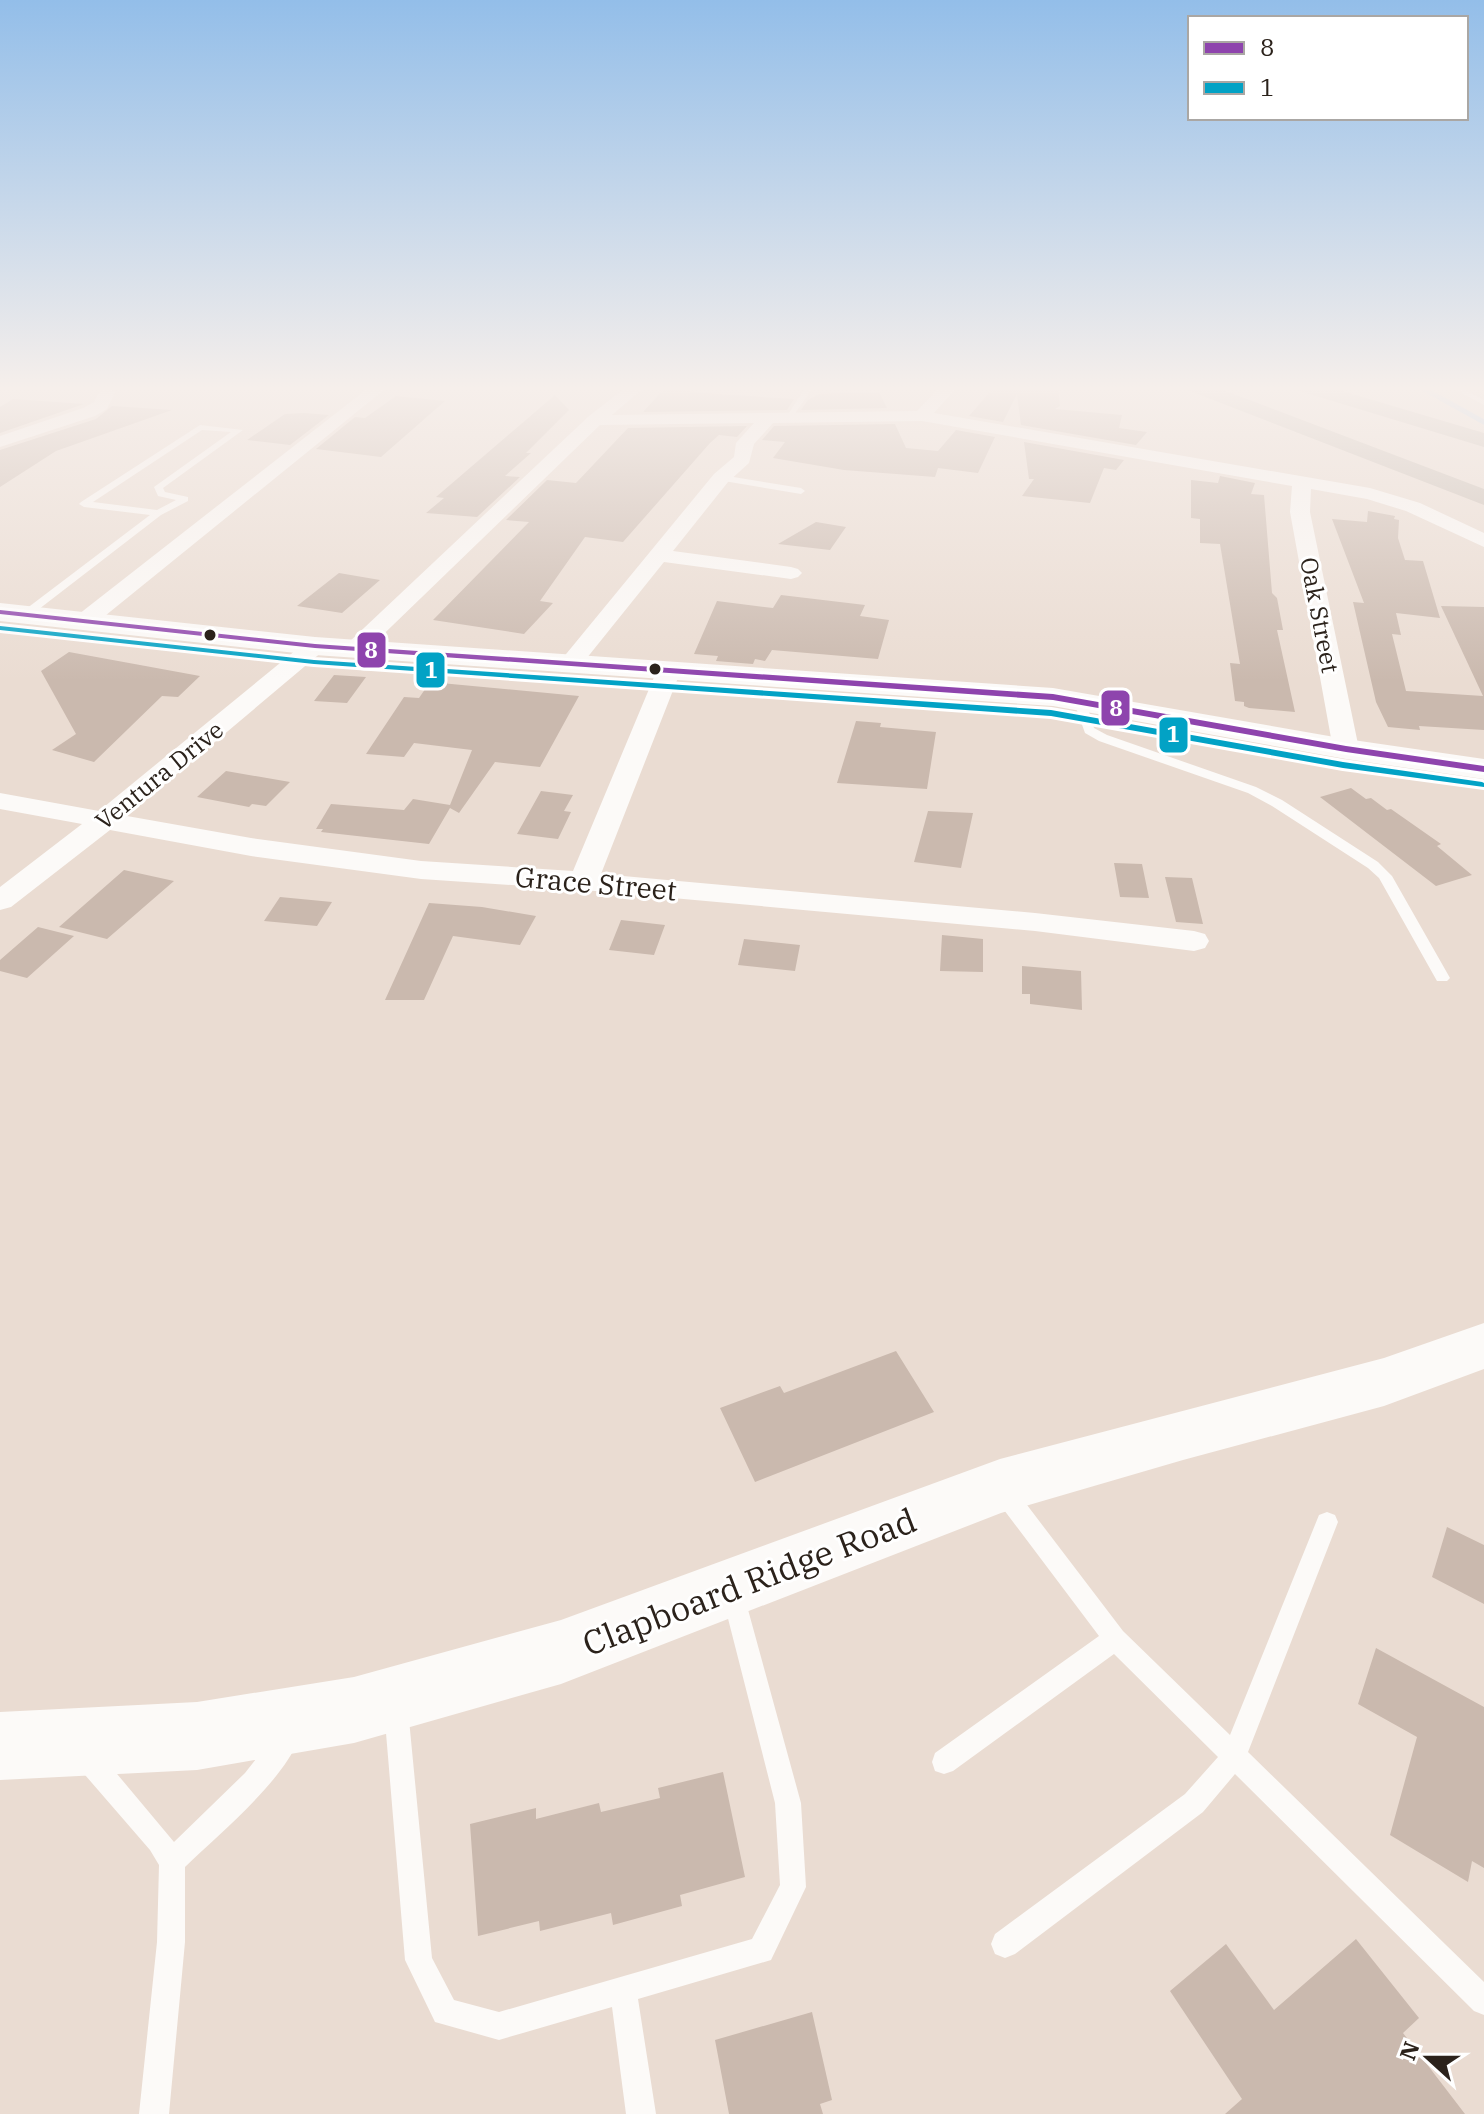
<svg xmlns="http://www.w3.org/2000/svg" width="1484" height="2114" font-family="'IBM Plex Serif',serif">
<rect width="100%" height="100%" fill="#eadcd2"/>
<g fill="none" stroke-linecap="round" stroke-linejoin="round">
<path stroke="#b3ceea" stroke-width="5" d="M1417,385L1484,422"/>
</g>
<path fill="#cab9ae" d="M996,385H1058L1060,406L1055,409L1122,415L1119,428L1147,432L1136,445L1021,425L1017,394L1003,422L969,416Z
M665,388L703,393L794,399L787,410L643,412Z
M879,392L887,408L801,410L808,400L819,394Z
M555,395L569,410L526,453H531L505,476L520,477L477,517L426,513L444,498L436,497Z
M396,396L445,401L381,457L316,449L355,417L365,418Z
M13,399L84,404L0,433V407Z
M112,406L172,410L56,451L0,487V450L96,419Z
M304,413L329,415L290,445L247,440L285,414Z
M895,424L906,448L938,451L956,430L995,437L978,473L938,468L935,477L844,470L773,458L785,442L762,440L774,426Z
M747,426L737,437L719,435L710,443L623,542L585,537L540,601L553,603L524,634L433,620L529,522L506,520L547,480L576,483L628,428Z
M1024,442L1124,460L1116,470L1104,468L1090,503L1022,496L1034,479H1029Z
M1220,476L1255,483L1251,494L1264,495L1272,593L1277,598L1283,630H1277L1295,712L1249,708L1244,706V702L1235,701L1230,663L1240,664L1220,544L1200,543V519L1191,518V480L1218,483Z
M1368,511L1395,516L1394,519L1399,520L1398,538L1405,560L1423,561L1440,618L1396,613L1401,635L1392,634L1406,691L1483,696L1441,606L1484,607V730L1419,726L1420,730L1388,727L1376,702L1353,602L1364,603L1332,519L1367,522Z
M816,522L846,527L830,550L778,544Z
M339,573L380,580L342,613L297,606Z
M781,595L865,605L860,616L889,620L878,659L772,650L765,661L755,659L753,664L716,661L718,656L694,654L717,601L773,608Z
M69,652L200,676L178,697L162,696L94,762L52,750L76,734L41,671Z
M334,675L366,677L347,703L314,701Z
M430,682L579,696L540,767L495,762L459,813L450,808L429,844L321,832L323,829H316L331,804L404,810L413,799L450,805L472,750L414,743L404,757L366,754L404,697L419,698Z
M856,721L881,723L880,727L936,732L927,789L837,783Z
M226,771L290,782L266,806L252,804L249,807L197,797Z
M1351,788L1366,799L1371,798L1387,810L1391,809L1441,844L1437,846L1472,875L1436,886L1320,797Z
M541,791L573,795L564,811L571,812L558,839L517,834Z
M928,811L973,813L961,868L914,862Z
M1114,863L1142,864L1149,898L1120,897Z
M124,870L174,881L107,939L59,927Z
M1165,877L1192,878L1203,924L1176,922Z
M280,897L332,902L317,926L264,921Z
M429,903L482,907L536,916L520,945L453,936L424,1000H385Z
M621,920L665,925L654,955L609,950Z
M38,927L74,936L27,978L0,971V960Z
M942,935L983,939V972L940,971Z
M744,939L800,945L795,971L738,965Z
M1022,966L1081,971L1082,1010L1030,1004V994H1022Z
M896,1351L934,1412L755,1482L720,1408L780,1386L784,1393Z
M1447,1527L1484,1545V1604L1432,1577Z
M1376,1648L1484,1707V1868L1472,1861L1468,1882L1390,1835L1417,1737L1358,1704Z
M723,1772L745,1877L680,1895L682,1906L613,1925L611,1913L540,1931L539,1921L478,1936L470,1824L536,1808V1819L599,1803L601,1812L660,1798L658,1788Z
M1356,1939L1419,2018L1403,2033L1465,2114H1225L1242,2099L1170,1991L1226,1944L1274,2010Z
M812,2012L832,2100L820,2104L823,2114H729L715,2040Z"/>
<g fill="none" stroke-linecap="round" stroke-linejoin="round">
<path fill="#fcfaf8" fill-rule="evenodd" d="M807,385H815L791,419H785Z
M1447,385H1456L1484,400V405Z
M200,425L243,430L163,488L165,492L188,497V501L161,515L30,616H22V612L150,515L84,507L79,504L81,502ZM202,430L231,432L154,487L158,496L176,500L157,510L93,502Z
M721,475L801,488L805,491L801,494L718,480L717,478Z
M1080,699L1086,702L1094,728L1107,735L1256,787L1282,800L1378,862L1392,876L1450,978L1447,981H1437L1379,878L1368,868L1272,806L1248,793L1099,741L1085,733L1074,702Z
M1003,1481L1011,1484L1123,1631L1230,1735L1319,1515L1327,1512L1335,1515L1338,1522L1248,1752L1484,1982V2015L1474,2011L1235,1774L1203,1812L1015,1954L1005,1958L995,1954L991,1944L995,1934L1185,1794L1218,1757L1114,1654L953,1771L944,1774L935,1771L932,1762L935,1753L1099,1636L995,1498L992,1491L995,1484Z
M733,1584L741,1587L744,1595L801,1803L806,1887L771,1960L638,1999L656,2114H626L612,2007L499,2040L435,2022L405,1960L384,1709L387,1700L396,1697L405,1700L408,1709L432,1958L454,2000L499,2012L752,1939L780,1885L775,1803L722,1595L725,1587Z
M286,1729L295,1732L298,1741C280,1784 219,1834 185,1867V1942L169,2114H139L157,1942L159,1865L150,1850L79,1768L76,1759L79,1750L88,1747L97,1750L174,1842L245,1773L277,1732Z"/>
<path fill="#fcfaf8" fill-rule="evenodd" d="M372,385H390L95,624H79L76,619L79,614Z
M629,385H647L612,415L917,411L942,385H959L934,413L1370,488L1420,503L1484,533V547L1406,511L1367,499L1311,489L1310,512L1359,749L1355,754H1337L1333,749L1290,512L1292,486L922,421L773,423L754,444L749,463L728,482L673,551L791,567L798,569L802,573L798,577L791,579L664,562L578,669H562L558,664L562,659L714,474L734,457L736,443L754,423L600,425L363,654H347L343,649L347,644L589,416Z
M107,387L115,392L107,409L95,416L0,447V436L83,408L94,402L101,389Z
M315,639L323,641L327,646L323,651L127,816L251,838L421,861L573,871L657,670L661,665H677L681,670L601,874L1035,913L1194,931L1205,934L1209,941L1205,948L1194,951L1035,931L584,890L421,879L251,856L110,830L11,907L0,910V887L82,824L0,809V793L99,811L307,641Z"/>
<path fill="#fcfaf8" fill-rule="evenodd" d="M0,603L315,637L1053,688L1346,739L1484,759V779L1346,759L1053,706L315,655L0,621Z
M1484,1323V1369L1384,1406L1183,1460L1001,1513L561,1684L354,1743L197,1770L0,1780V1712L197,1702L354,1677L561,1620L1000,1459L1384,1358Z"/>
<path fill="#c7bcb2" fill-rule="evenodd" d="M1182,385H1210L1484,489V505L1185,389Z
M1290,385H1322L1484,433V447L1293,389Z"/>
<defs>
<path id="bus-1" d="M0,610L315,644L1053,694L1346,746L1484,766V772L1346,752L1053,700L315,648L0,614Z"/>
<path id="bus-2" d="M0,626L314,660L1051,710L1343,762L1482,782L1484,783V787L1343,768L1051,716L314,664L0,630Z"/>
</defs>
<use href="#bus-1" stroke="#fff" stroke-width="6"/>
<use href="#bus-2" stroke="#fff" stroke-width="6"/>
<use href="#bus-1" fill="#8e44ad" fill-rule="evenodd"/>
<use href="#bus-2" fill="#02a2c5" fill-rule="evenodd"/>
</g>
<linearGradient id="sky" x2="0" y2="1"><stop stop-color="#93bee9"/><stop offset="0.57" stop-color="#f6efeb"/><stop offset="1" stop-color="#f6efeb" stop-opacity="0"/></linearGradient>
<rect width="1484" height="681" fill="url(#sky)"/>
<g fill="#2b221b" stroke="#fff" stroke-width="3">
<circle cx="210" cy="635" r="7"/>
<circle cx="655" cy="669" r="7"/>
</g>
<g text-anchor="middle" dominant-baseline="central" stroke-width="6" stroke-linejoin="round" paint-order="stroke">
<g font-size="24" fill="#2b221b" stroke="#fff">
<text transform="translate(1320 615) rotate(79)">Oak Street</text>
<text transform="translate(159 775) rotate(-39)">Ventura Drive</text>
</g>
<g font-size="28" fill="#2b221b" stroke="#fff">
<text transform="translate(596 883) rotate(5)">Grace Street</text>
</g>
<g font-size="34" fill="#2b221b" stroke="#fff">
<text transform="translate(749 1581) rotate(-21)">Clapboard Ridge Road</text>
</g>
</g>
<g stroke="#fff" stroke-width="3">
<rect x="356" y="631" width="31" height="38" rx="8" fill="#8e44ad"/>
<rect x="415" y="651" width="31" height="38" rx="8" fill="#02a2c5"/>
<rect x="1100" y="689" width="31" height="38" rx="8" fill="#8e44ad"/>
<rect x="1158" y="716" width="31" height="38" rx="8" fill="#02a2c5"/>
</g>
<g font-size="22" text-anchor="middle" font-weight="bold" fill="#fff">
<text x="371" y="658">8</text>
<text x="431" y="678">1</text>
<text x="1116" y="716">8</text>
<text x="1173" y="742">1</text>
</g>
<rect x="1188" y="16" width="280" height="104" fill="#ffffff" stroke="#aaa7a4" stroke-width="2"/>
<rect x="1204" y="42" width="40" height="12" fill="#8e44ad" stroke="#aaa7a4" stroke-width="2"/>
<text x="1260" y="56" font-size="24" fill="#2b221b">8</text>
<rect x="1204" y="82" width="40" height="12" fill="#02a2c5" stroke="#aaa7a4" stroke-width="2"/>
<text x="1260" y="96" font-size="24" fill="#2b221b">1</text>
<g transform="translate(1428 2058) rotate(291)" stroke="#ffffff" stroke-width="6" paint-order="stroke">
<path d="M0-6L14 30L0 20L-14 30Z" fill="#2b221b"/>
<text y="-12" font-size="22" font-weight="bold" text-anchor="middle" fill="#2b221b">N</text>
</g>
</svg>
